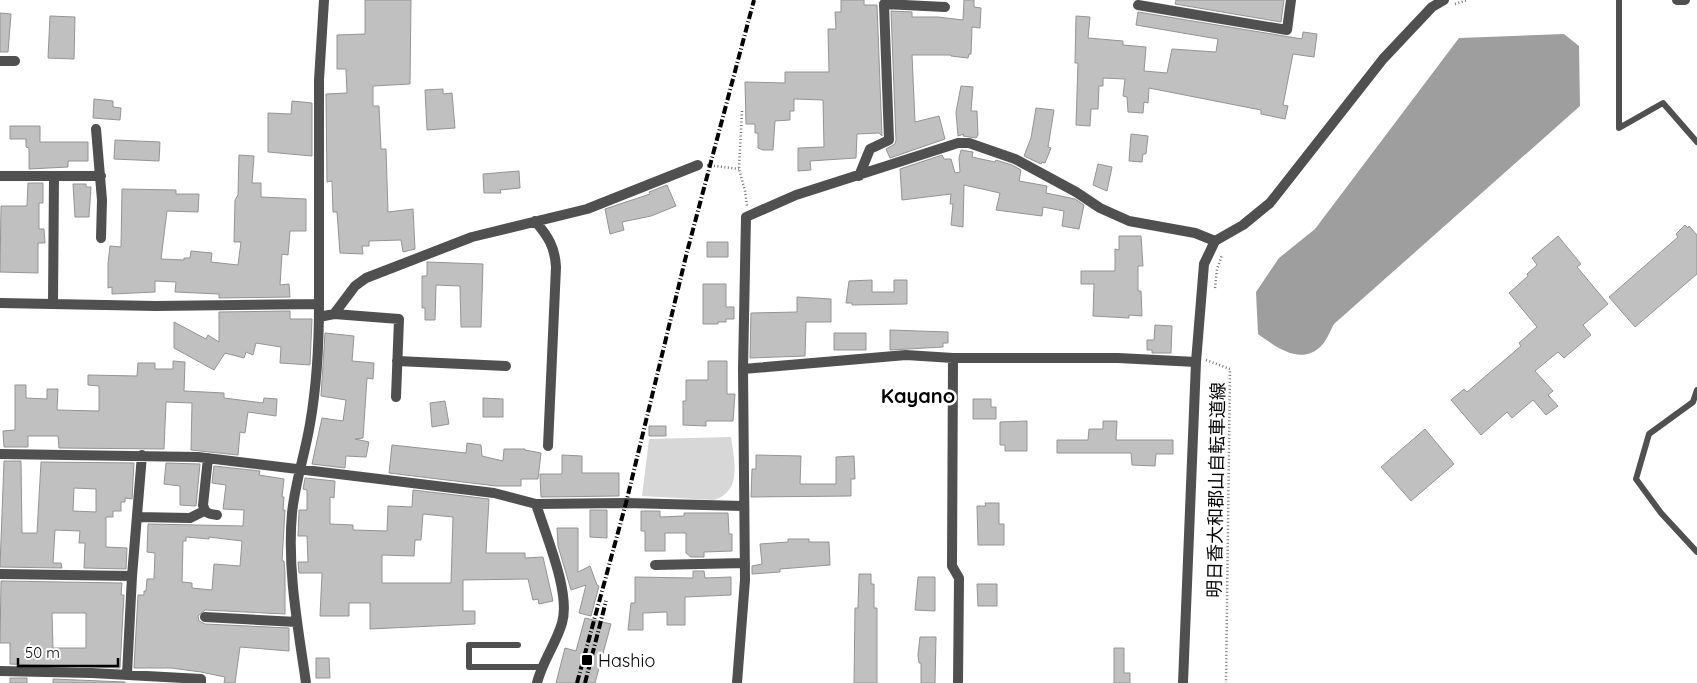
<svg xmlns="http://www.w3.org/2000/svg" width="1697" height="683" font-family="Quicksand,'Noto Sans JP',sans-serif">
<rect width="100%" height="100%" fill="#fff"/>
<path fill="#d7d7d7" d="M731,437C734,460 743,491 714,500L642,496L649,439Z"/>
<path fill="#9e9e9e" d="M1564,34L1579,46L1580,106L1334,324C1330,331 1327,340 1322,345C1302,367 1276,347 1258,334L1256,292L1279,258L1315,229L1459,38Z"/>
<path fill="#c0c0c0" stroke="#949494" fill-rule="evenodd" d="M365,0H411L410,84L373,86V106H379L381,149H386L388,212L413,209L415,249L403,252L401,240L369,241V246H362L363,254L340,253L337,212H333L332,181L327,182L326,94L347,93L346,69H337V35L365,34Z
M841,0H864V5H877L882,136L879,133L857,134L856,158L810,161L811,170L798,171V148L824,147L823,100L794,99V111H790V120L775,121L773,150H763L758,148V133H755V124H746L745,82L785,83V72H829L828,29H836L835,12H841Z
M964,0H974V7L981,8L980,28L972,27L971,54H969L968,58L951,56V55H912L915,122L939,116L945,139L890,158L886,149L895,144L896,140L891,11L912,12V17H938L963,20Z
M1176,0H1284L1281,22L1175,4Z
M1138,12L1302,39L1303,32L1317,34L1314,57L1293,54L1283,105L1288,106L1285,119L1261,114V110L1149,88L1148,103L1144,102L1143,113L1128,112L1127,97L1123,96L1125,79L1103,78V86H1099L1098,109H1091L1090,126L1076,125L1078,63H1075L1076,16L1090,17L1088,38L1123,41V45L1146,47L1144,71L1167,73L1172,49L1216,52L1218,39L1136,25Z
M0,13L11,14L8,52H0Z
M50,16L75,17L74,59L48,58Z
M961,86L973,87L971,111H977L978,135L976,138L963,136L964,134L958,136L956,112Z
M443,89V94L452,93L455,128L427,130L425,90Z
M94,99L113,101V107L121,108L120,120L93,118Z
M292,101L312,103V156L268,152V113L291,114Z
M1036,108L1054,110L1048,147L1051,148L1045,163L1042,162L1041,164L1024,156L1031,138Z
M10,126H40V142H88V161H68V167L29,169V148L26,147V139H10Z
M1131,134L1148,136L1146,154H1143L1142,162L1129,161Z
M115,140L160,142L159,161L114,159Z
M961,150L973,152L972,157L995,162L996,160L1012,165L1021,170L1019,181L1047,186L1046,193L1075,199L1084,205L1079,229L1062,226L1064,211L1043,207L1042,216L996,210L1000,193L964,185L963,227L951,225L953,204H950L951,194L902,200L900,169L942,155L944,159H951L955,173L960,172L959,158Z
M239,155L254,156L252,183H261V197L306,199V231H290L288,255L282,254L280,285L289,284L290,297L219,298V294L175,292L176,282L155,281V292L112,294V287L108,288V264L110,246L121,247L122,189L176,190V194H199L198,212L167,211L161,259L184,260V258H190L191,251L212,253L211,262L238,265L241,242H234L235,200L238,195Z
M1098,164L1112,167L1107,191L1093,185Z
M519,171L520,188L500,190L501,193H484L483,174Z
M28,183H43V203H39V229H44L45,243H38V273L0,272L1,206H27Z
M73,184H86V187H91L89,217H75Z
M667,185L676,206L651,216L622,222L624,230L610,234L605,209L650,194L649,192Z
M1685,225L1688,228L1689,226L1697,235V274L1635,327L1609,297L1678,237L1676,234Z
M1119,236H1141L1143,266H1138V291H1141L1142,316L1129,315V318L1093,316L1094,284H1081V271H1115V249L1119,250Z
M1558,236L1581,264L1577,267L1608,304L1583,325L1591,335L1564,358L1558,352L1535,371L1553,391L1548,395L1558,406L1546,415L1533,400L1512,418L1507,412L1481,435L1451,400L1464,389L1467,392L1521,346L1519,343L1537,327L1509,293L1528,276L1527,274L1537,265L1532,258Z
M707,242H728V257H707Z
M427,262L483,264L481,327H461L460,286L436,285L435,320H425V308H422V276H427Z
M872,280V292H894V280H907V304L852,305V303H846L849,281Z
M703,284H726V307H734V319H726V322H718V324H703Z
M797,297L831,299V322H806L805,356L750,358L751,313L797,312Z
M290,311V319H312L310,365L280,363L281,347L256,343L253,355L246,352L244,358L225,353L214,370L174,348V322L206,339L208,335L219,342V312Z
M1155,325L1172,326L1171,353H1152V350H1147V340H1154Z
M890,330L948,332V343H943V347L890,350Z
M325,333L354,336L352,361L374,363L373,379L367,378L363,438L355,439L369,442L366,457L346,456L345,468L312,464L322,418L343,421L346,400L321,396Z
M834,333H866V350H834Z
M173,361L185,362L184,391L224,393V398L263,403L264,398L277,399L276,416L248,412L245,433L240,432L238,455L191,450L192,403L166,402L164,449L59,448L58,436H28V447H4L3,431L15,430V385H26V398L47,399V389H58L57,410L99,411V386L88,385V375L137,376L138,363H155V369H173Z
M708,361H727V394H735L733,421H706V426L683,425V401H686V380H708Z
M483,398L503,399V417H483Z
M973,399H991V407H996V419H973Z
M445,401L449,424L432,427L430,403Z
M1027,421V451H1005V445H1000V422Z
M1103,421H1117L1116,440H1173V454H1156L1155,466L1132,465L1131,453H1057V440H1088L1089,429H1103Z
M649,426H666V436H649Z
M1425,429L1454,464L1411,501L1381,467Z
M467,443L481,445L482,456L503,461L504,449H525V450L541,453L538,479H521V486H496L389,473L392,445L466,453Z
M562,455L582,456V473H619V496L541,497L540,474H562Z
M756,455L801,456L800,484H836V457L854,456L855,479H851V496L751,497L752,469H756Z
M4,461H21L22,533H37L41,462L134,463L132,499L125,498V502H121V511H113V517H106V547L127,548L126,569L84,568L85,543H79L80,531L55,530L53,563H61L62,568L0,567ZM74,488L96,489V512L73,511Z
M166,463L200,464L196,506L180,505V486L164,484Z
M214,466L260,471L259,475L284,479L282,497H284L283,510H285L282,561H284L285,573V614L205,610L198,616L199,621L205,624L289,628V651L240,647L235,683H224L225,677L201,672L171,668H134L138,595H144V591H146L147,579H154L155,553L147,552L148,524L243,526L244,510L223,509L226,485L212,483ZM186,537L209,539V537L242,541L240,566L214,564L212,590L192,588V583L182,582L183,541H186Z
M305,478L335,481L334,498L330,497V524L353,525V530L387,531L388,506L412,507L413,490L489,499L486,553H525V558L543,557L553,601L539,604L538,599L533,600L528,579L463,580V611H475V624L370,629V603H349V616H320L322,573H299L298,562H308L307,536H298L299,510H307V490L303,489ZM423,514L453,517L451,583H382V555L414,556L415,540H421Z
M985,503H999V524H1004V545H978L977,506H986Z
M590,510H607V538L590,537Z
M641,511H660V517L684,516V513H728L729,534H732V551L704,552V557H691L686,553V533H665V551H645V531H641Z
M557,528H578V572L590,566L597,585L599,586L591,616L579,613L586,585L571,590L558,546Z
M788,539H809V542H829L830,565L780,569V572L752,574V566L762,564L760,544L788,542Z
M693,571H704L705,578L731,577V595L685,597V625H667V612L643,613V630H628L631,603H635V577L693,578Z
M859,574H871V584H874V608H877V683H854L855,608H858Z
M918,577H935V611L915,610Z
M1,581L122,583L121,595H124L120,668L10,664V643H0ZM52,613H86V648H53Z
M977,584H997V606H978Z
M585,618L611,624L595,683H556L565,648L576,651Z
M920,637H936L935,683H921V663H919L918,655Z
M1114,648H1124V673H1130V683H1114Z
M316,658H329L330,678H316Z
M10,678H27V683H10Z
M53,679L125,682V683H53Z"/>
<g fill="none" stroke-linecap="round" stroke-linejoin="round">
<path stroke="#727272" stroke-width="2.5" stroke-dasharray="1 2.5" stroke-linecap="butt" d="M1455,4L1468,0
M742,111L739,169L745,191L747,206
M707,165L739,169
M1215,288L1217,269L1222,255
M1206,360L1230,369L1226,683"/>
<path stroke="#505050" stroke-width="6" d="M1619,0V128L1663,103L1697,142
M1697,390L1693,402L1649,434L1636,479L1661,513L1697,552
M518,645H469V667H541"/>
<path stroke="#505050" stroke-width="10" d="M1677,0H1685
M1138,5L1287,30L1291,0
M0,61H15
M96,129L102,200L101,238
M0,176H101
M859,176L870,149L889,140L884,4L945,7
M535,221C548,236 555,247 556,267L548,446
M0,303L156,306L319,304C319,344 317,384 310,424C305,454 295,483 292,513C287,570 298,627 306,683
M53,304L54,176
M319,304V80L324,0
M334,314L399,319L396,397
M319,317L334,314L355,286L366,278L472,237L587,209L698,165
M953,358L952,566L959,578L958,683
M397,361L506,366
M743,369L906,355L953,358H1118L1196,362
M0,454L198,457L494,493L536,504L626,503L743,506
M208,458L203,505C205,513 208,514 217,515
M536,504C546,536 571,593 562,623C556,644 542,662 537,683
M137,517L190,518L204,511
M655,565L745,563
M0,574L132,576
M205,617L297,622
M0,671L92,673L201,679V683
M127,674L132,576L142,455
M737,683L745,580L743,369L746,217L796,195L958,143H969L1015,159L1076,192L1100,208L1129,221L1195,233L1215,241"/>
<path stroke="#505050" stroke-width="10" d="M1183,683L1196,362L1204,264L1215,241L1243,225L1270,203L1383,59L1432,7L1444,0"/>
<path stroke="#000" stroke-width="4" stroke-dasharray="8 2.5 1 2.5" stroke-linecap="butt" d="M577,683L626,503L687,252L754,0
M585,683L606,601"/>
</g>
<rect fill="#000" stroke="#fff" stroke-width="2" x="581" y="654" width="12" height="12" rx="2.5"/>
<g text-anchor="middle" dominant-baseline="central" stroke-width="5" stroke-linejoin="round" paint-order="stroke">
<g font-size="18" fill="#000" stroke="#fff">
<text transform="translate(1216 490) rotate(-89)">明日香大和郡山自転車道線</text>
</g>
<g font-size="18" fill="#000" stroke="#fff" text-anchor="start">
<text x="598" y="660">Hashio</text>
</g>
<g font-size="20" font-weight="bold" fill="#000" stroke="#fff">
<text x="918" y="395">Kayano</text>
</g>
</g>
<path d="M18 658v8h100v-8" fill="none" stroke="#000000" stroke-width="2.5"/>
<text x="25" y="658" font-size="15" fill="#000000" stroke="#ffffff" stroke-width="4" paint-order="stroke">50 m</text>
</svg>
